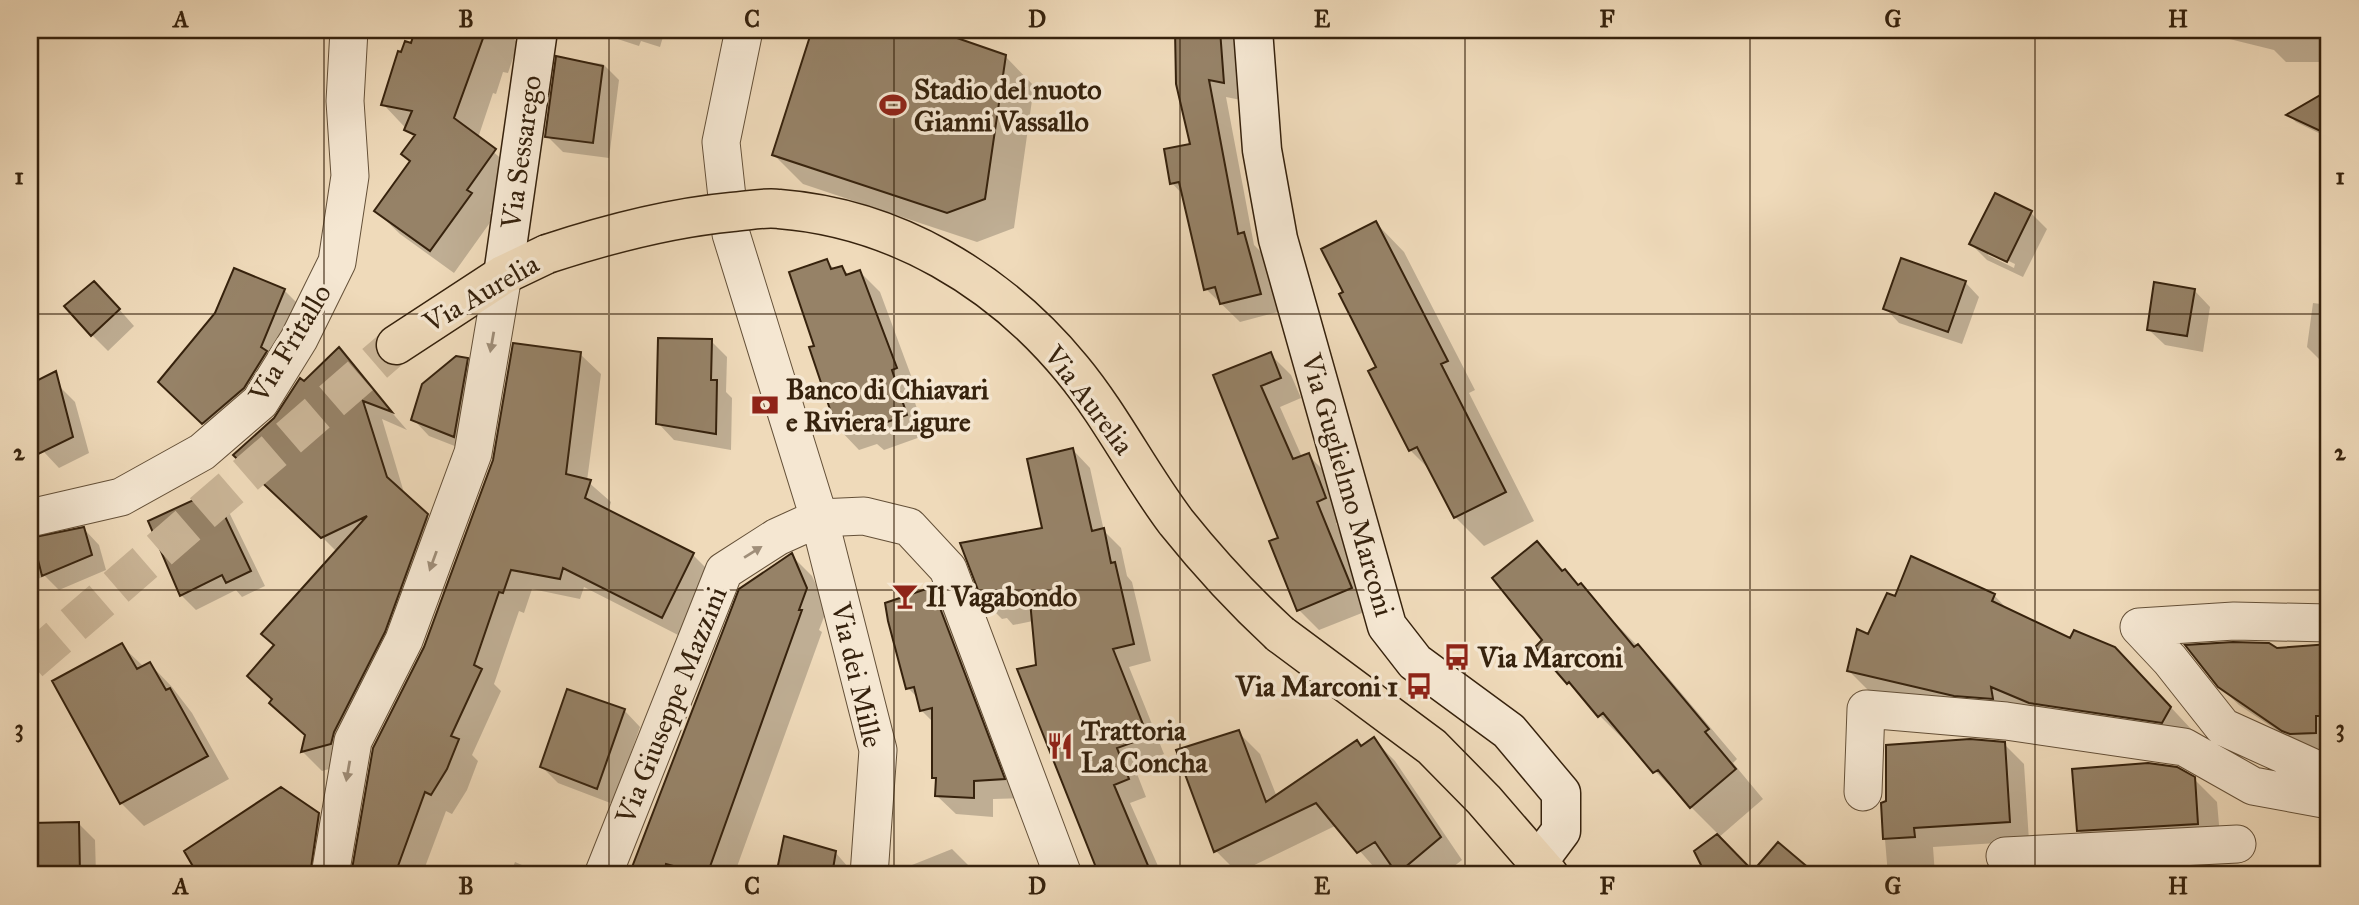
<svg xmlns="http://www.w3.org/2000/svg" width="2359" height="905" font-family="'IM FELL Great Primer',serif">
<rect width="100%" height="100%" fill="#efdaba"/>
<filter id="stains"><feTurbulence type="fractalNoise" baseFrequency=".00286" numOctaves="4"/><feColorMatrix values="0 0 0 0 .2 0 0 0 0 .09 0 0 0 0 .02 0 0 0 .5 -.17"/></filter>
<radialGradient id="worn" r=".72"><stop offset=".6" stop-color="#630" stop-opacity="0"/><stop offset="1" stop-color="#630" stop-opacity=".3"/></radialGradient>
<path fill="#0003" fill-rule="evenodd" d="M417,30H513L511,36L518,43L508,73L503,72L496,94L493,93L478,138L518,174L490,213L494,217L454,273L400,234L376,211L412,162L415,138L383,104Z
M665,30L660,47L641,41L639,46L590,30Z
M814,30H929L1005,56L1034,86L1014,228L977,242L803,184L774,155Z
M1177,30H1236L1241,100L1226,97L1254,245L1262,253L1278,312L1240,322L1206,289L1183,195L1172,183L1192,145L1177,84Z
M2193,30H2329V62H2286L2274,50Z
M558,58L603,64L619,80L609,158L563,152L547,136Z
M2320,97L2329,102V138L2296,122L2289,115Z
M2031,213L2047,229L2023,277L1987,260L1971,244ZM1988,251L2015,264L2014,268L1988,255Z
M1376,223L1404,252L1475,390L1469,393L1534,521L1484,546L1455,517L1432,472L1410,450L1346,292Z
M827,261L835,270L842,268L849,275L860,272L880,292L916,389L911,391L926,435L884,450L877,444L859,450L839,429L817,347Z
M1965,282L1979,297L1962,344L1899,323L1885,308Z
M284,290L300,306L219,439L177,398Z
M2194,290L2210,307L2203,352L2165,345L2148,329Z
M110,299L134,326L108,351L92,335Z
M2313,303L2329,305V364L2323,363L2307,347Z
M711,341L727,357L726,392L732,398L731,450L674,440L658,423Z
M338,350L407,430L382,419L405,496L447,536L351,763L322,771L303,752L307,737L274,700L276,646L337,552L237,452L275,419L304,383Z
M580,354L601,374L587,481L611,502L608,512L693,555L713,575L682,637L584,587L580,599L532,589L524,613L519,611L494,684L501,691L472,755L478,761L467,790L452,814L446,811L422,875H351L375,748Z
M1270,354L1291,375L1301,398L1280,407L1302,457L1308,455L1329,476L1346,519L1336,523L1372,609L1319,630L1299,610L1280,538L1215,376Z
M467,360L483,376L470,452L429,436L413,419Z
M59,386L75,402L89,453L59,468L44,452L30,460V401Z
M1073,450L1090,468L1104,531L1121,548L1127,576L1132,582L1151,661L1129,667L1164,754L1134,766L1146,797L1130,803L1162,875H1101L1020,671L1038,666L1033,621L1013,625L1007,618L1002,619L985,602L1044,530Z
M212,493L227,508L265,586L242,597L236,590L196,610L181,595Z
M84,529L99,545L106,570L59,590L45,576L30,582V540Z
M1537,543L1667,676L1737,759L1733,763L1763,799L1718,838L1753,874L1778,844L1812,875H1708L1697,851L1719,835L1599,715L1545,641Z
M792,556L812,576L827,609L819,630L822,632L734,875H631L741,590Z
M932,589L951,608L1023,798L993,799V817L956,814L936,795L938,781L933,777L934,723L921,710L919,699L908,688Z
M1994,595L2009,611L2137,671L2192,730L2184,744L1871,693L1849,671L1896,598Z
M121,645L144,667L150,664L172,687L192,713L229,779L144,826L121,803Z
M2329,646V752L2311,753L2239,705L2219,686Z
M624,710L640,727L613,804L558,783L542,767Z
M1238,732L1260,754L1277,797L1373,739L1395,761L1462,860L1443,875H1401L1393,866L1380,874L1337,825L1238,873L1216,851Z
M2004,744L2024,764L2029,841L1933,847L1935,875H1888L1882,804Z
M2194,779L2217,802L2221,847L2102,854L2078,830Z
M318,814L339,835L332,875H200L186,852Z
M79,824L95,840L96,875H30V825Z
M785,838L835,852L855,875H778Z
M952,849L968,865L971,875H914L912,865Z
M515,862L545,875H510Z"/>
<path fill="#968267" stroke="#36220d" stroke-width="2" d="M415,30H486L454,118L496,149L467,190L472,193L430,251L374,211L410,161L401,154L415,135L404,130L412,111L381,105L398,51L401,52L405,41L411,43Z
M812,30H934L1006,55L985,199L947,213L772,155Z
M1175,30H1220L1224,83L1209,80L1238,234L1244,232L1261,294L1220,304L1215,287L1204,290L1179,182L1170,184L1164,149L1190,144L1176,84Z
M556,56L603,66L593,143L545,137Z
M2329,90V135L2286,115Z
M1995,193L2032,211L2007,262L1969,244Z
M1376,221L1448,361L1441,364L1506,492L1454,518L1417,447L1409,451L1368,371L1376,367L1339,294L1343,292L1321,249Z
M1901,258L1966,281L1948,332L1883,309Z
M827,259L831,269L842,266L846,275L860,270L897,368L892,370L907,415L862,431L859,423L837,430L809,347L814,346L789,272Z
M234,268L285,289L261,347L267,351L244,388L202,424L158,382L215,313Z
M94,281L120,309L91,336L64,306Z
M2154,282L2195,289L2187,336L2147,330Z
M658,338L712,339L711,380H717L716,434L656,424Z
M513,343L581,352L566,474L591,480L585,498L694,553L662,618L563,568L560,579L511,570L503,593L499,592L474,665L482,669L451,736L459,739L447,769L431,795L425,792L398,866L412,875H351L373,748L424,647L493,460Z
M339,347L392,412L363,401L387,477L428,514L385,632L334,732L331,744L301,752L305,735L269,703L272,699L247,676L274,645L261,634L367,516L321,538L233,455L274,418L300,378L304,381Z
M1271,352L1281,378L1261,386L1293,459L1309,453L1326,498L1317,502L1352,588L1297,611L1269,541L1278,538L1213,375Z
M456,356L468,358L454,437L411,420L422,384Z
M56,371L73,437L30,458V384Z
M1073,448L1092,531L1104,528L1111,563L1115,562L1134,644L1113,649L1148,737L1117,748L1129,779L1114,785L1152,875H1099L1017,669L1036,665L1030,601L994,608L991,601L983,603L960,543L1042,528L1027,459Z
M213,491L251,571L226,583L222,575L180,596L148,521Z
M84,527L92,555L42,576L38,560L30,562V538Z
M1537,541L1562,571L1565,569L1578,585L1581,583L1634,647L1638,644L1709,729L1705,732L1736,769L1690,808L1658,770L1653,773L1603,713L1598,717L1569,682L1567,684L1535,647L1542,640L1492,578Z
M792,553L807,588L799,610H802L707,875L666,864L664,875H629L739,589Z
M1911,556L1995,594L1992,601L2070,638L2074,630L2115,647L2171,707L2162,723L2029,703L1991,687L1993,699L1954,696L1847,671L1857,629L1868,634L1887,593L1895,596Z
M932,587L1005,779L974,781V798L935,796L936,778H932V708L920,711L914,687L906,689L888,621L885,603Z
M2233,642L2269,643L2277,648L2329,644V716H2316V733L2290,734L2282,731L2218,687L2185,645Z
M122,643L137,669L150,662L166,690L170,688L208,756L120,804L52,681Z
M567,689L625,709L597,789L540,767Z
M1239,730L1266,802L1357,740L1361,746L1374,737L1441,837L1397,874L1375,842L1357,853L1316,803L1214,852L1176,750Z
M1970,739L2005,742L2010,822L1914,828L1915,837L1883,839L1881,803L1886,801V745Z
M2148,763L2177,767L2195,777L2198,824L2077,831L2072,769Z
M281,787L319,813L310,875H198L184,851Z
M79,822L80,875H30V823Z
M1717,834L1753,871L1778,842L1817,875H1706L1694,851Z
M784,836L836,851L832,875H776Z"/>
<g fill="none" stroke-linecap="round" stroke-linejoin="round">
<path stroke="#cab597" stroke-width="38" stroke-dasharray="38 19" stroke-linecap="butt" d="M30,662L396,345"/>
<defs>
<path id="street" d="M744,30L721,142L731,234L819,518L878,750L869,875
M30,518L121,497L202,452L260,402L299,339L337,262L350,176L345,101L349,30
M2139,627L2170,660L2223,727L2329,775
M2139,627L2234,621L2329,623
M1863,792L1866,709L2006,721L2184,747L2253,786L2329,800
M2005,856L2237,844
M330,875L353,741L404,640L473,453L503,275
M603,875L724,571L777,537L819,518L864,516L909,527L948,569L1063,875"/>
<path id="secondary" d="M1253,30L1262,150L1278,239L1387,626L1415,662L1509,731L1561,793V831L1538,862
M503,275L538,30"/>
<path id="primary" d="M396,345L503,275L547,254
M1280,634L1432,747L1484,800L1549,875"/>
</defs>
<use href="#street" stroke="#645038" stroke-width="39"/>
<use href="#secondary" stroke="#36220d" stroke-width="41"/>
<use href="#primary" stroke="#36220d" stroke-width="41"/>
<use href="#street" stroke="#f5e7d2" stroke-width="37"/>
<use href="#secondary" stroke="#f5e7d2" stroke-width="38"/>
<use href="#primary" stroke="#efdaba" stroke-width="38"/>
<defs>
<path id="primary-bridge" d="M547,254C608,234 668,218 732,212C747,211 764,207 779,209C895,218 999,280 1072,369C1111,416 1139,473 1176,522C1208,562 1242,599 1280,634"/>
</defs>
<use href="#primary-bridge" stroke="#36220d" stroke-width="41" stroke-linecap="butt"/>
<use href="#primary-bridge" stroke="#efdaba" stroke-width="38"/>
</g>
<defs><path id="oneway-solid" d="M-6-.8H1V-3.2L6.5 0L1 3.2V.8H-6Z" transform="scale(1.75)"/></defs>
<g fill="#9f8e79">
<use href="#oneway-solid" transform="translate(492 342) rotate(100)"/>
<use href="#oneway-solid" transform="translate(753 552) rotate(-32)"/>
<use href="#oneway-solid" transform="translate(433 561) rotate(110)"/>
<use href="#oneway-solid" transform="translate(348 771) rotate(100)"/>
</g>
<path fill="none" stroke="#36220d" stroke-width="2" stroke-opacity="0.55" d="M324,30V875M609,30V875M894,30V875M1180,30V875M1465,30V875M1750,30V875M2035,30V875M30,314H2329M30,590H2329"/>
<defs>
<symbol id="stadium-bare" viewBox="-9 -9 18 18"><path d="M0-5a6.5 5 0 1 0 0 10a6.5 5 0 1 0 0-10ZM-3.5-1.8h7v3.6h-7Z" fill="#8f2418" stroke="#f5e7d2" stroke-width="2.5" paint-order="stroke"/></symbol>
<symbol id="bank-bare" viewBox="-9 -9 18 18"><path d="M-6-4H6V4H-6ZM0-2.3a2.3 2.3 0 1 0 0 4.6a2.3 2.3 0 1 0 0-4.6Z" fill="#8f2418" stroke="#f5e7d2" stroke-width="2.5" paint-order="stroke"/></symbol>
<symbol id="bar-bare" viewBox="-9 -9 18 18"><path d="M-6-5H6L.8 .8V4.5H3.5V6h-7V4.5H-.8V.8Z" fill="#8f2418" stroke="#f5e7d2" stroke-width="2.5" paint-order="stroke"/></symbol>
<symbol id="bus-bare" viewBox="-9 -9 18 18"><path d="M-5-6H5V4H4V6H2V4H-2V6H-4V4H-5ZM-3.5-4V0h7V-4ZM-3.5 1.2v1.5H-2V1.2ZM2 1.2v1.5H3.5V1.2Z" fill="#8f2418" stroke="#f5e7d2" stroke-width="2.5" paint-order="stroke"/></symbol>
<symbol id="restaurant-bare" viewBox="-9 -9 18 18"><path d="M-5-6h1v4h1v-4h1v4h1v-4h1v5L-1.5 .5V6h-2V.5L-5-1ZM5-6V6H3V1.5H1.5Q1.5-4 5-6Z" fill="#8f2418" stroke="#f5e7d2" stroke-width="2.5" paint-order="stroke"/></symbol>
</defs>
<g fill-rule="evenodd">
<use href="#stadium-bare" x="874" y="86" width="38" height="38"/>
<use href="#bank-bare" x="746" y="386" width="38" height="38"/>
<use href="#bar-bare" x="886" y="577" width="38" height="38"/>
<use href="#bus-bare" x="1438" y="638" width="38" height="38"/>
<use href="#bus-bare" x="1400" y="667" width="38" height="38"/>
<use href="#restaurant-bare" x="1041" y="727" width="38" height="38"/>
</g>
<g text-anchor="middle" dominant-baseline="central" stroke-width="7" stroke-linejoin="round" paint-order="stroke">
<g font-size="28" font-weight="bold" fill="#36220d" stroke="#f5e7d2" text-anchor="start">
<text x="914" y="89">Stadio del nuoto<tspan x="914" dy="32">Gianni Vassallo</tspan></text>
<text x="786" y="389">Banco di Chiavari<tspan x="786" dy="32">e Riviera Ligure</tspan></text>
<text x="926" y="596">Il Vagabondo</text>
<text x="1478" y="657">Via Marconi</text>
<text x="1398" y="686" text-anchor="end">Via Marconi 1</text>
<text x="1081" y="730">Trattoria<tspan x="1081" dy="32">La Concha</tspan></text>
</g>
<g font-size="28" fill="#36220d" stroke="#f5e7d2">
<text transform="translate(521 152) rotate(-82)">Via Sessarego</text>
<text transform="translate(481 293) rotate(-30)">Via Aurelia</text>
<text transform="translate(290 343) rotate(-59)">Via Fritallo</text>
<text transform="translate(1089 400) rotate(53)">Via Aurelia</text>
<text transform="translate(1348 485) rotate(74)">Via Guglielmo Marconi</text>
<text transform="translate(857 675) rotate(77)">Via dei Mille</text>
<text transform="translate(671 705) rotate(-68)">Via Giuseppe Mazzini</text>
</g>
</g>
<rect width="2359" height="905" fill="none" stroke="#efdaba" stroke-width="77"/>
<rect x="38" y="38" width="2282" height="828" fill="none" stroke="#36220d" stroke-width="2.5"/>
<g font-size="23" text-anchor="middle" font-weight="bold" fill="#36220d">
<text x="181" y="27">A</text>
<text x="466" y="27">B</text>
<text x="752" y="27">C</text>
<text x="1037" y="27">D</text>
<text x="1322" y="27">E</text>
<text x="1607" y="27">F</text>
<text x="1893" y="27">G</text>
<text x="2178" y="27">H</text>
<text x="19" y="184">1</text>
<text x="2340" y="184">1</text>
<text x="19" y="460">2</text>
<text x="2340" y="460">2</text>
<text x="19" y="736">3</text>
<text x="2340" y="736">3</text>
<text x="181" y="894">A</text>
<text x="466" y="894">B</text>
<text x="752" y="894">C</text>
<text x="1037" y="894">D</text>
<text x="1322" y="894">E</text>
<text x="1607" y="894">F</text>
<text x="1893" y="894">G</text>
<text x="2178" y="894">H</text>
</g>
<rect width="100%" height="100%" filter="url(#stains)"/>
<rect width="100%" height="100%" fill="url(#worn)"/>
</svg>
